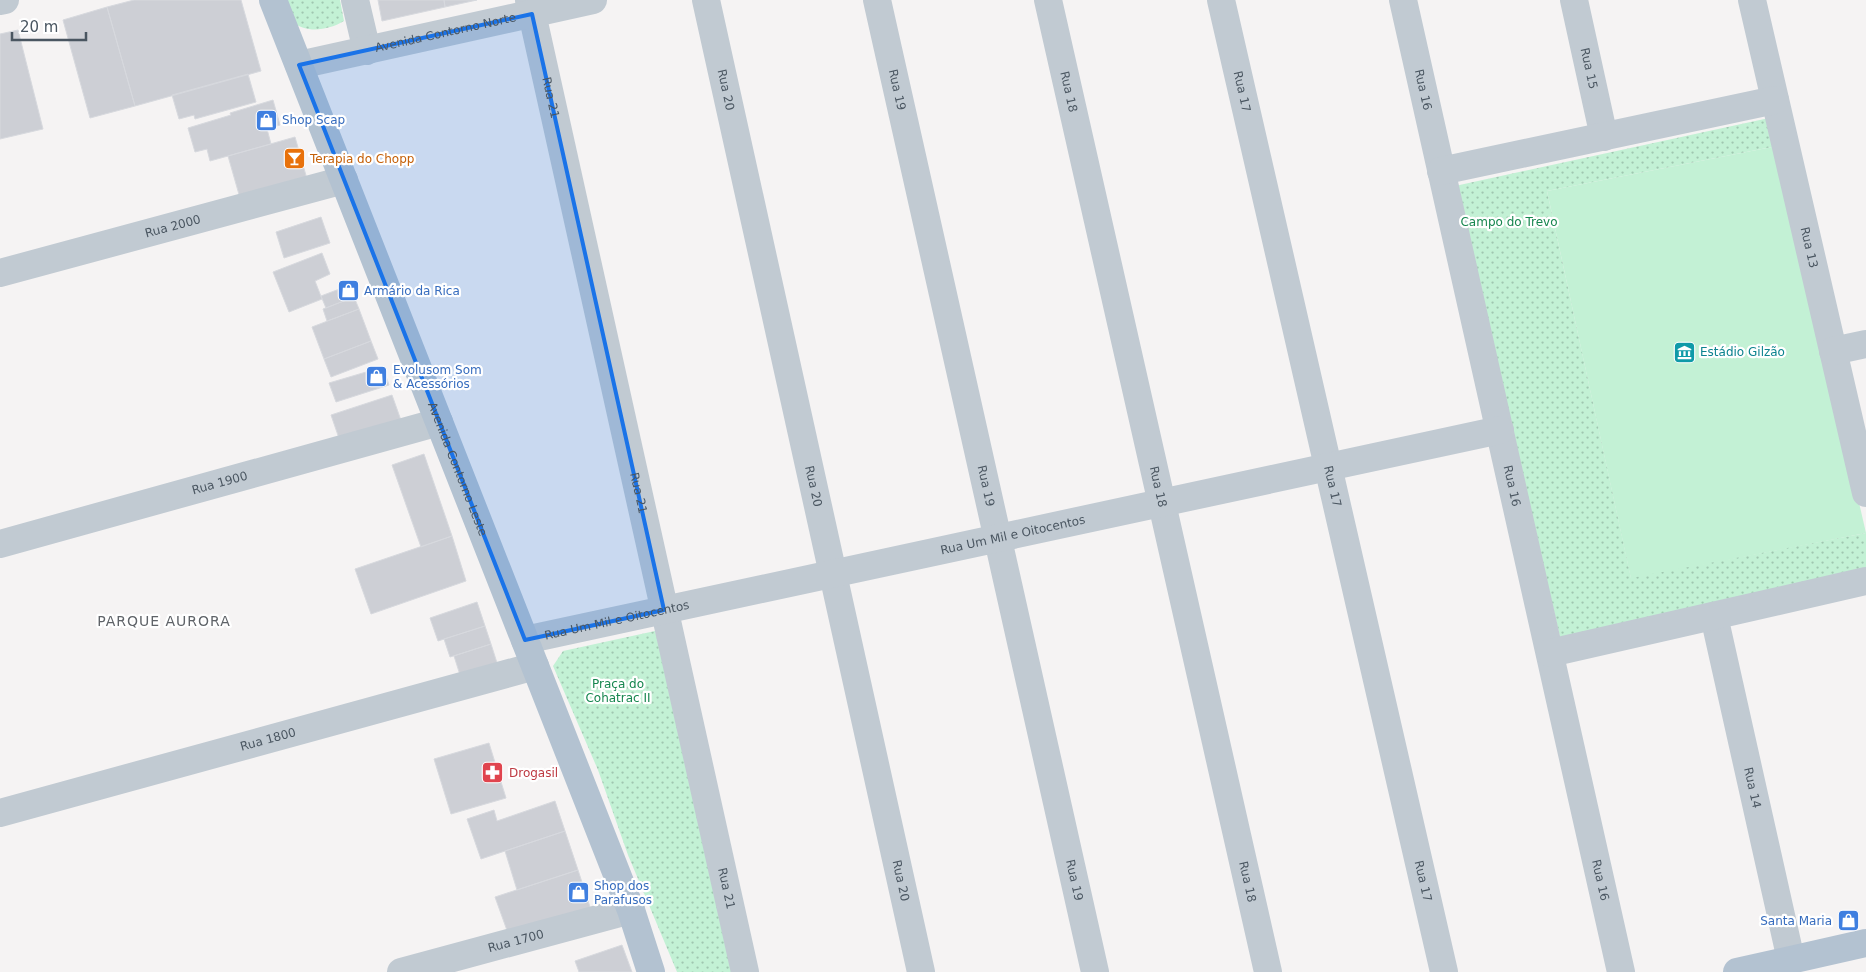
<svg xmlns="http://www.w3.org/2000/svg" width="1866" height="972" font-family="'DejaVu Sans',sans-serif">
<defs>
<pattern id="park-dots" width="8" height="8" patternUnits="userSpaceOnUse" patternTransform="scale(1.25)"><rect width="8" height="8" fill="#c3f1d5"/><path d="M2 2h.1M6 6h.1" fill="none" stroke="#a0c6b0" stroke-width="1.8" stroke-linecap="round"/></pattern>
</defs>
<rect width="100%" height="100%" fill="#f5f3f3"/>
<path fill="#c3f1d5" d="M1777,146L1866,533L1631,579L1547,191Z"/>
<path fill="url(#park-dots)" d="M283,0H340L344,21C329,30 307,34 293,22C288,17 286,6 283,0Z
M1769,118L1777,146L1547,191L1631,578L1866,533V576L1560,637L1455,186Z
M655,631L722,886L740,972H677L628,855L598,770L553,666L563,651Z"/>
<path fill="#cdcfd5" stroke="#d7d9de" d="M134,0H241L261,71L135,106L107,7Z
M378,0H444L445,7L382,21Z
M444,0H477L445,7Z
M107,7L135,106L90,118L63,20Z
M18,30L43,129L0,139V34Z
M248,74L256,102L195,119L194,115L179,119L172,95Z
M273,100L280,125L267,129L271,144L210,161L207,149L195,152L188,128L231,115L230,113Z
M295,137L307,179L240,198L228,156Z
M321,217L330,243L284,258L276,232Z
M322,253L330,274L315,281L322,299L289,312L273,272Z
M350,285L354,297L326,308L321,296Z
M354,297L359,309L327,321L323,309Z
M359,309L371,341L324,359L312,327Z
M371,341L378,359L331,377L324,359Z
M383,367L389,385L336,402L329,383Z
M392,395L403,426L342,447L331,415Z
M424,454L452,536L421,547L392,465Z
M452,536L466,581L371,614L355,569Z
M477,602L485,626L438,641L430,618Z
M485,626L491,644L450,657L444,639Z
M491,644L498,666L461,678L454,656Z
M489,743L506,798L451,814L434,759Z
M555,801L565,831L481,859L467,819L494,810L497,821Z
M565,831L578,870L517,890L505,851Z
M578,870L591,910L509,936L495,897Z
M622,945L632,972H579L575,961Z"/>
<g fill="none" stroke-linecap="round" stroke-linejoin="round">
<g stroke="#c1cad2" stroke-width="28">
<path d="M355,0L367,51"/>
<path id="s1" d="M529,0L745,972"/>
<path id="s2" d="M706,0L921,972"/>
<path id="s3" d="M877,0L1095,972"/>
<path id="s4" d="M1048,0L1268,972"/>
<path id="s5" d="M1221,0L1444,972"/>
<path id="s6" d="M1403,0L1621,972"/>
<path id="s7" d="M1574,0L1604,137"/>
<path id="s8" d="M1752,0L1866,493"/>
<path d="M0,1L5,0"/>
<path id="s9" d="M299,65L593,0"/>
<path d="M1441,171L1775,100"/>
<path id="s10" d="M0,273L344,180"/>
<path d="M1833,351L1866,344"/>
<path id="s11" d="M0,544L439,422"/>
<path id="s12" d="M1714,616L1791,960"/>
<path id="s13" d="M525,640L1500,430"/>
<path d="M1550,653L1866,581"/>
<path id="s14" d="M0,813L535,666"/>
<path id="s15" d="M401,972L631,910"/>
</g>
<g stroke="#b3c2d1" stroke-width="28">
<path id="s16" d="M273,0L631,910L651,972"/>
<path d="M1737,972L1866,943"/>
</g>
</g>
<path fill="#1a73e8" fill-opacity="0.2" stroke="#1a73e8" stroke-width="4" stroke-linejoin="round" d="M532,14L664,610L525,640L299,65Z"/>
<defs>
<symbol id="shop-square" viewBox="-11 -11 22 22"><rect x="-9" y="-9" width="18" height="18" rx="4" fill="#3f7fe0" stroke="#fff"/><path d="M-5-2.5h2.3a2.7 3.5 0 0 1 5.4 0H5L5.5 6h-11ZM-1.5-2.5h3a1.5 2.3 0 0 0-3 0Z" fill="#fff"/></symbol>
<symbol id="bar-square" viewBox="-11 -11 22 22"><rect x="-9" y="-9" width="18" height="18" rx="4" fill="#e8710a" stroke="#fff"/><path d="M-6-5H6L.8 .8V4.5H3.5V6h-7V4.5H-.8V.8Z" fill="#fff"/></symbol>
<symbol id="museum-square" viewBox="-11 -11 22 22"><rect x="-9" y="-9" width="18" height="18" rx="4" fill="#0f9aa8" stroke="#fff"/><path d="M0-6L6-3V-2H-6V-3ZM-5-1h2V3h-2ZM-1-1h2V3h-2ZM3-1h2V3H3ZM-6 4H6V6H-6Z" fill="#fff"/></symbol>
<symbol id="pharmacy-square" viewBox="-11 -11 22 22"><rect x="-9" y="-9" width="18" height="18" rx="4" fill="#e0444e" stroke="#fff"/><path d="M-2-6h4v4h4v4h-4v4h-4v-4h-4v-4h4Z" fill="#fff"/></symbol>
</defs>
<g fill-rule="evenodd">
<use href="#shop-square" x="254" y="108" width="25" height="25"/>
<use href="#bar-square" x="282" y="146" width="25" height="25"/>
<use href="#shop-square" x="336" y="278" width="25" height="25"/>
<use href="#museum-square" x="1672" y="340" width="25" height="25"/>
<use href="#shop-square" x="364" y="364" width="25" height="25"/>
<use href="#pharmacy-square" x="480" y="760" width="25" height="25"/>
<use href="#shop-square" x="566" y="880" width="25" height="25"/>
<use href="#shop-square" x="1836" y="908" width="25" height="25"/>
</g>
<g text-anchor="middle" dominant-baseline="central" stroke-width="4.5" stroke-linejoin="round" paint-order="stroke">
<g font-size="12" fill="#4a5661" stroke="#fff">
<text stroke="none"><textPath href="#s9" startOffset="150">Avenida Contorno Norte</textPath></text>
<text stroke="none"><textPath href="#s7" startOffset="70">Rua 15</textPath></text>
<text stroke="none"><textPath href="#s2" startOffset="92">Rua 20</textPath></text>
<text stroke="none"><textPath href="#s3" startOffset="92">Rua 19</textPath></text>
<text stroke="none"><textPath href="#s4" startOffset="94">Rua 18</textPath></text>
<text stroke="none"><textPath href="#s5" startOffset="94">Rua 17</textPath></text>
<text stroke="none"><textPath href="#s6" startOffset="92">Rua 16</textPath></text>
<text stroke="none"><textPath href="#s1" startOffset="100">Rua 21</textPath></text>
<text stroke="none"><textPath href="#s10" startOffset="179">Rua 2000</textPath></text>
<text stroke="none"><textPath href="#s8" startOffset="254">Rua 13</textPath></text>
<text stroke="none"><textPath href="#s16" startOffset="504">Avenida Contorno Leste</textPath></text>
<text stroke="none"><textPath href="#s11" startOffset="228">Rua 1900</textPath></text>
<text stroke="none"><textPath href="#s2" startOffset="498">Rua 20</textPath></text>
<text stroke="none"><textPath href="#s3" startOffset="498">Rua 19</textPath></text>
<text stroke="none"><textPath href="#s4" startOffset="499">Rua 18</textPath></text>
<text stroke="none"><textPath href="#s5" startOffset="499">Rua 17</textPath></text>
<text stroke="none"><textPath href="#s6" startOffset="498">Rua 16</textPath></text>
<text stroke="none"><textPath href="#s1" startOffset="505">Rua 21</textPath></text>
<text stroke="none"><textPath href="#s13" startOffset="499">Rua Um Mil e Oitocentos</textPath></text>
<text stroke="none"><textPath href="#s13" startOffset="94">Rua Um Mil e Oitocentos</textPath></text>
<text stroke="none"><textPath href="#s14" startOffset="278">Rua 1800</textPath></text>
<text stroke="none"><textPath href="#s12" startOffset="176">Rua 14</textPath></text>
<text stroke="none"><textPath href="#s2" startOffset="902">Rua 20</textPath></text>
<text stroke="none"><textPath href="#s3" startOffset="902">Rua 19</textPath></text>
<text stroke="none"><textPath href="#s4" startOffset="904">Rua 18</textPath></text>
<text stroke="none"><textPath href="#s5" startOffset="904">Rua 17</textPath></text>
<text stroke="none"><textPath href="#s6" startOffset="902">Rua 16</textPath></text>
<text stroke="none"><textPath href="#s1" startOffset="910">Rua 21</textPath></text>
<text stroke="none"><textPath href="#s15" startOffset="119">Rua 1700</textPath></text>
</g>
<g font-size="12" fill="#366cbe" stroke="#fff" text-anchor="start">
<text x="282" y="120">Shop Scap</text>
<text x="364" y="291">Armário da Rica</text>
<text x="393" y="370">Evolusom Som<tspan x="393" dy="14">&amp; Acessórios</tspan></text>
<text x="594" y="886">Shop dos<tspan x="594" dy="14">Parafusos</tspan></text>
<text x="1832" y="921" text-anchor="end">Santa Maria</text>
</g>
<g font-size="12" fill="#c56008" stroke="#fff" text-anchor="start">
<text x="310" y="159">Terapia do Chopp</text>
</g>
<g font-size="12" fill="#17864f" stroke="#fff">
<text x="1509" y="222">Campo do Trevo</text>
<text x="618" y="684">Praça do<tspan x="618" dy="14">Cohatrac II</tspan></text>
</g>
<g font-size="12" fill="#0d838f" stroke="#fff" text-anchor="start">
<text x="1700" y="352">Estádio Gilzão</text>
</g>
<g font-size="12" fill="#be3a42" stroke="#fff" text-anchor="start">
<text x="509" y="773">Drogasil</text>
</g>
<g font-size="14" letter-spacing="1" fill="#5f6368" stroke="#fff">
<text x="164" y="621">PARQUE AURORA</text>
</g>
</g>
<path d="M12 32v8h74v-8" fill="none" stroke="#4a5661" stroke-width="2.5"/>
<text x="20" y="32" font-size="15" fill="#4a5661" stroke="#ffffff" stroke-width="4" paint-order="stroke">20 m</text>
</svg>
